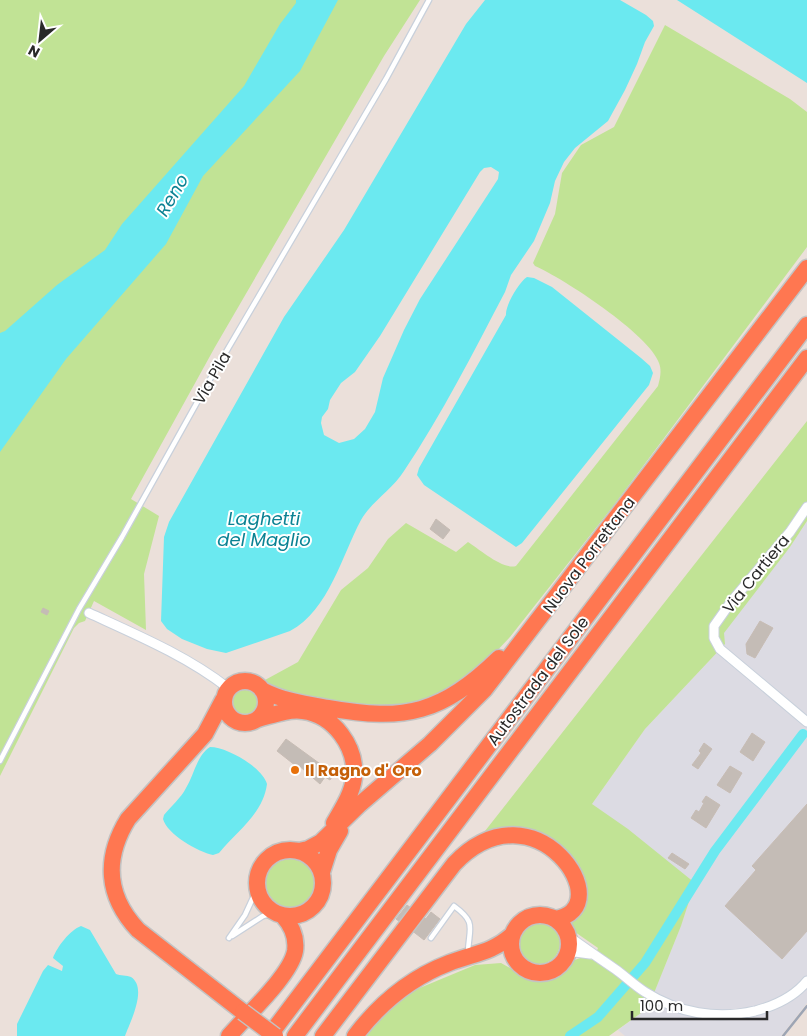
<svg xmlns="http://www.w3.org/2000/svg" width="807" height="1036" font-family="Poppins,sans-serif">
<rect width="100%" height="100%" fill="#ebe0da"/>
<path fill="#dcdbe3" d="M807,521V1003L781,1036H625L618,1030L648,1008L681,926L695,883L592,804L645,729L725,644L723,633L790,547Z"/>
<path fill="#c1e395" d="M0,0H420L384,56L215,347L131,499L159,516L144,574L146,630L94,601L85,621L79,623L74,628L0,776Z
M665,25L790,99L807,112V247L614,505L510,637L476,673L438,696L384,709L288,695L267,684L265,680L298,662L341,590L368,568L388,539L406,523L456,552L468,542C479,549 503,570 516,566L658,386C660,378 662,371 659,363C650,335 563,278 535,266L533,263L555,214L562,173L581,145L614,127Z
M807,421V521L790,547L724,633L725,644L645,729L592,804L628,829L695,883L681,926L648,1008L609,1036H366L398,997L475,965L501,963L528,978L542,979L554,975L569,962L583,957L593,960L598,948L575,932L570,926L582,880L512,828L485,831Z
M233 702a12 12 0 1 1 24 0a12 12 0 1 1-24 0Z
M265 884a25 25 0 1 1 50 0a25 25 0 1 1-50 0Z
M518 943a21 21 0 1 1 42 0a21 21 0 1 1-42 0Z"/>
<path fill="#6be9f0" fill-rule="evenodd" d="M296,0H338L300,71L203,176L166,244L66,359L0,452V333L5,331L57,285L105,250L122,224L244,86L280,24L296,3Z
M485,0H620L646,15L653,21L654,26L645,42L637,64L625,90L608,121L575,148L564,162L555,181L550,203L534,241L511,275L505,292C473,353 442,414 404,471C392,490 372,501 361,520C342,555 329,610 290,631L226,653L207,649L182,639L167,629L161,621L164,537L169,522L284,317L344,230L466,24ZM491,167L499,172L498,179L420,299L404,330L383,378L375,412L365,429L354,439L339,443L324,435L321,423L322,417L328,409L330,400L341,383L355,372L380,336L480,172L484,168Z
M677,0H807V83Z
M527,277L534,278L552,287L641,358L650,366L653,373L649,385L522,543L516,547L424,485L417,475L419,468L506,315C505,306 519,282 527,277Z
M210,747C227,747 262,767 267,784C263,814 237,831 219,853L213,855C198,852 167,834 163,819L164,815C171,806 181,798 186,788C194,775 197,755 210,747Z
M81,926L90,930L116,974C120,976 127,975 131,977C148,988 130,1022 125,1036H17V1024L43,971L48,965L62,971L63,966L53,958C57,947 70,930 81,926Z"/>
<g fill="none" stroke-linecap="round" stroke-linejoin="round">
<path stroke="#6be9f0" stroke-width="10" d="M570,1036L598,1017L645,963L715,851L803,734"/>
</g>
<path fill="#c4bcb6" stroke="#c7bcb4" d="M436,519L450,530L443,539L430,529Z
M43,608L49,611L47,615L41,612Z
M760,621L773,628L755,658L747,654L746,644Z
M752,733L765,742L753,761L740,752Z
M286,739L334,774L330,780L325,777L320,784L297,764L296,766L277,751Z
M704,743L712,749L698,769L692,765L701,753L699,751Z
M730,766L742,773L730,793L717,785Z
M706,796L720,805L706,828L691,818L696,810L699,812L704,803L702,802Z
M807,804V931L782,959L725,906L756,870L752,866Z
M672,853L689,864L685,869L668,858Z
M407,905L426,919L415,933L396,919Z
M431,912L440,919L424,940L415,933Z"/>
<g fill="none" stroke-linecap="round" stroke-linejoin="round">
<defs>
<path id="lane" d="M0,761L79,609L122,537L209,381L386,79L429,0
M232,936L263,916L274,913
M229,938L245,915L257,889
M431,938L454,906C477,923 469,927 468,952"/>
<path id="street" d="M807,507L790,532L731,602L714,626V638L720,649L807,722
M89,613C137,635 187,656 228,688
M568,936C583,947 599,958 615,969C625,976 634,985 645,992C678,1013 717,1020 755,1011C774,1006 794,997 807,981
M565,958L575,952L590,954"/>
<path id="highway" d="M224 702a21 21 0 1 1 42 0a21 21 0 1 1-42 0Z
M262,690C283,701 305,704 328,708C406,722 442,713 499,658
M223,700L205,734L128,819C104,858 106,896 138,930L243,1012
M258,719C273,715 288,709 303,711C334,715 357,747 354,778C352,794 342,809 334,823
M257 883a33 33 0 1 1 66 0a33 33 0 1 1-66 0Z
M299,851L308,849L321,842L359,805L430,744L485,689L807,268
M322,872L329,850L340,831
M511 944a29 29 0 1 1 58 0a29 29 0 1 1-58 0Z
M229,1036C246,1016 291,975 295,951C297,937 292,926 283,916
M269,1036L807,325
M295,1036L807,358
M323,1036L454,864C535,779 622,909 555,919
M355,1036C380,1003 410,978 449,963C474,953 490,954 512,935"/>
</defs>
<use href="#lane" stroke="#c8d0db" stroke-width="7"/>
<use href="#street" stroke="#c8d0db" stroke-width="11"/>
<use href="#highway" stroke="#c3c3c3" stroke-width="19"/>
<use href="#lane" stroke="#fff" stroke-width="4.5"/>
<use href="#street" stroke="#fff" stroke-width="9"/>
<use href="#highway" stroke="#ff7751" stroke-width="16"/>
<path stroke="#9da5b4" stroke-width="2.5" d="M783,1036L807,1006"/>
<defs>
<path id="highway-bridge" d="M243,1012L275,1036"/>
</defs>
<use href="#highway-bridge" stroke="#c3c3c3" stroke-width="19" stroke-linecap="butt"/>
<use href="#highway-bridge" stroke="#ff7751" stroke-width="16"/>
</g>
<circle fill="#e8710a" stroke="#fff" stroke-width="2" cx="295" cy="770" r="5"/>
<g text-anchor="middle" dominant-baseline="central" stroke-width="4" stroke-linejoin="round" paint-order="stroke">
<g font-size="16" fill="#292929" stroke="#fff">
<text transform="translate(212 378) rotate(-60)">Via Pila</text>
<text transform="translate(589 555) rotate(-53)">Nuova Porrettana</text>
<text transform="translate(756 574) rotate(-51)">Via Cartiera</text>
<text transform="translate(538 681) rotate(-53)">Autostrada del Sole</text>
</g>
<g font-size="16" font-weight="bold" fill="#c56008" stroke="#fff" text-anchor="start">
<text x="305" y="770">Il Ragno d' Oro</text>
</g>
<g font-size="18" font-style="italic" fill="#0b8293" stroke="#fff">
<text transform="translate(172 195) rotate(-60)">Reno</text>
<text x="264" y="518">Laghetti<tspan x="264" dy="21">del Maglio</tspan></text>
</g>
</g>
<g transform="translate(40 40) rotate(208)" stroke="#ffffff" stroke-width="4" paint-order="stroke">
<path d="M0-4L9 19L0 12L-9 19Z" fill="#292929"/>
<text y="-8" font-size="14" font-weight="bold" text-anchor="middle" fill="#292929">N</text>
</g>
<path d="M632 1011v8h135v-8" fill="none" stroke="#292929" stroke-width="2.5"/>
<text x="640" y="1011" font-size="15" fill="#292929" stroke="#ffffff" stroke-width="4" paint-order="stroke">100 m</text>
</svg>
